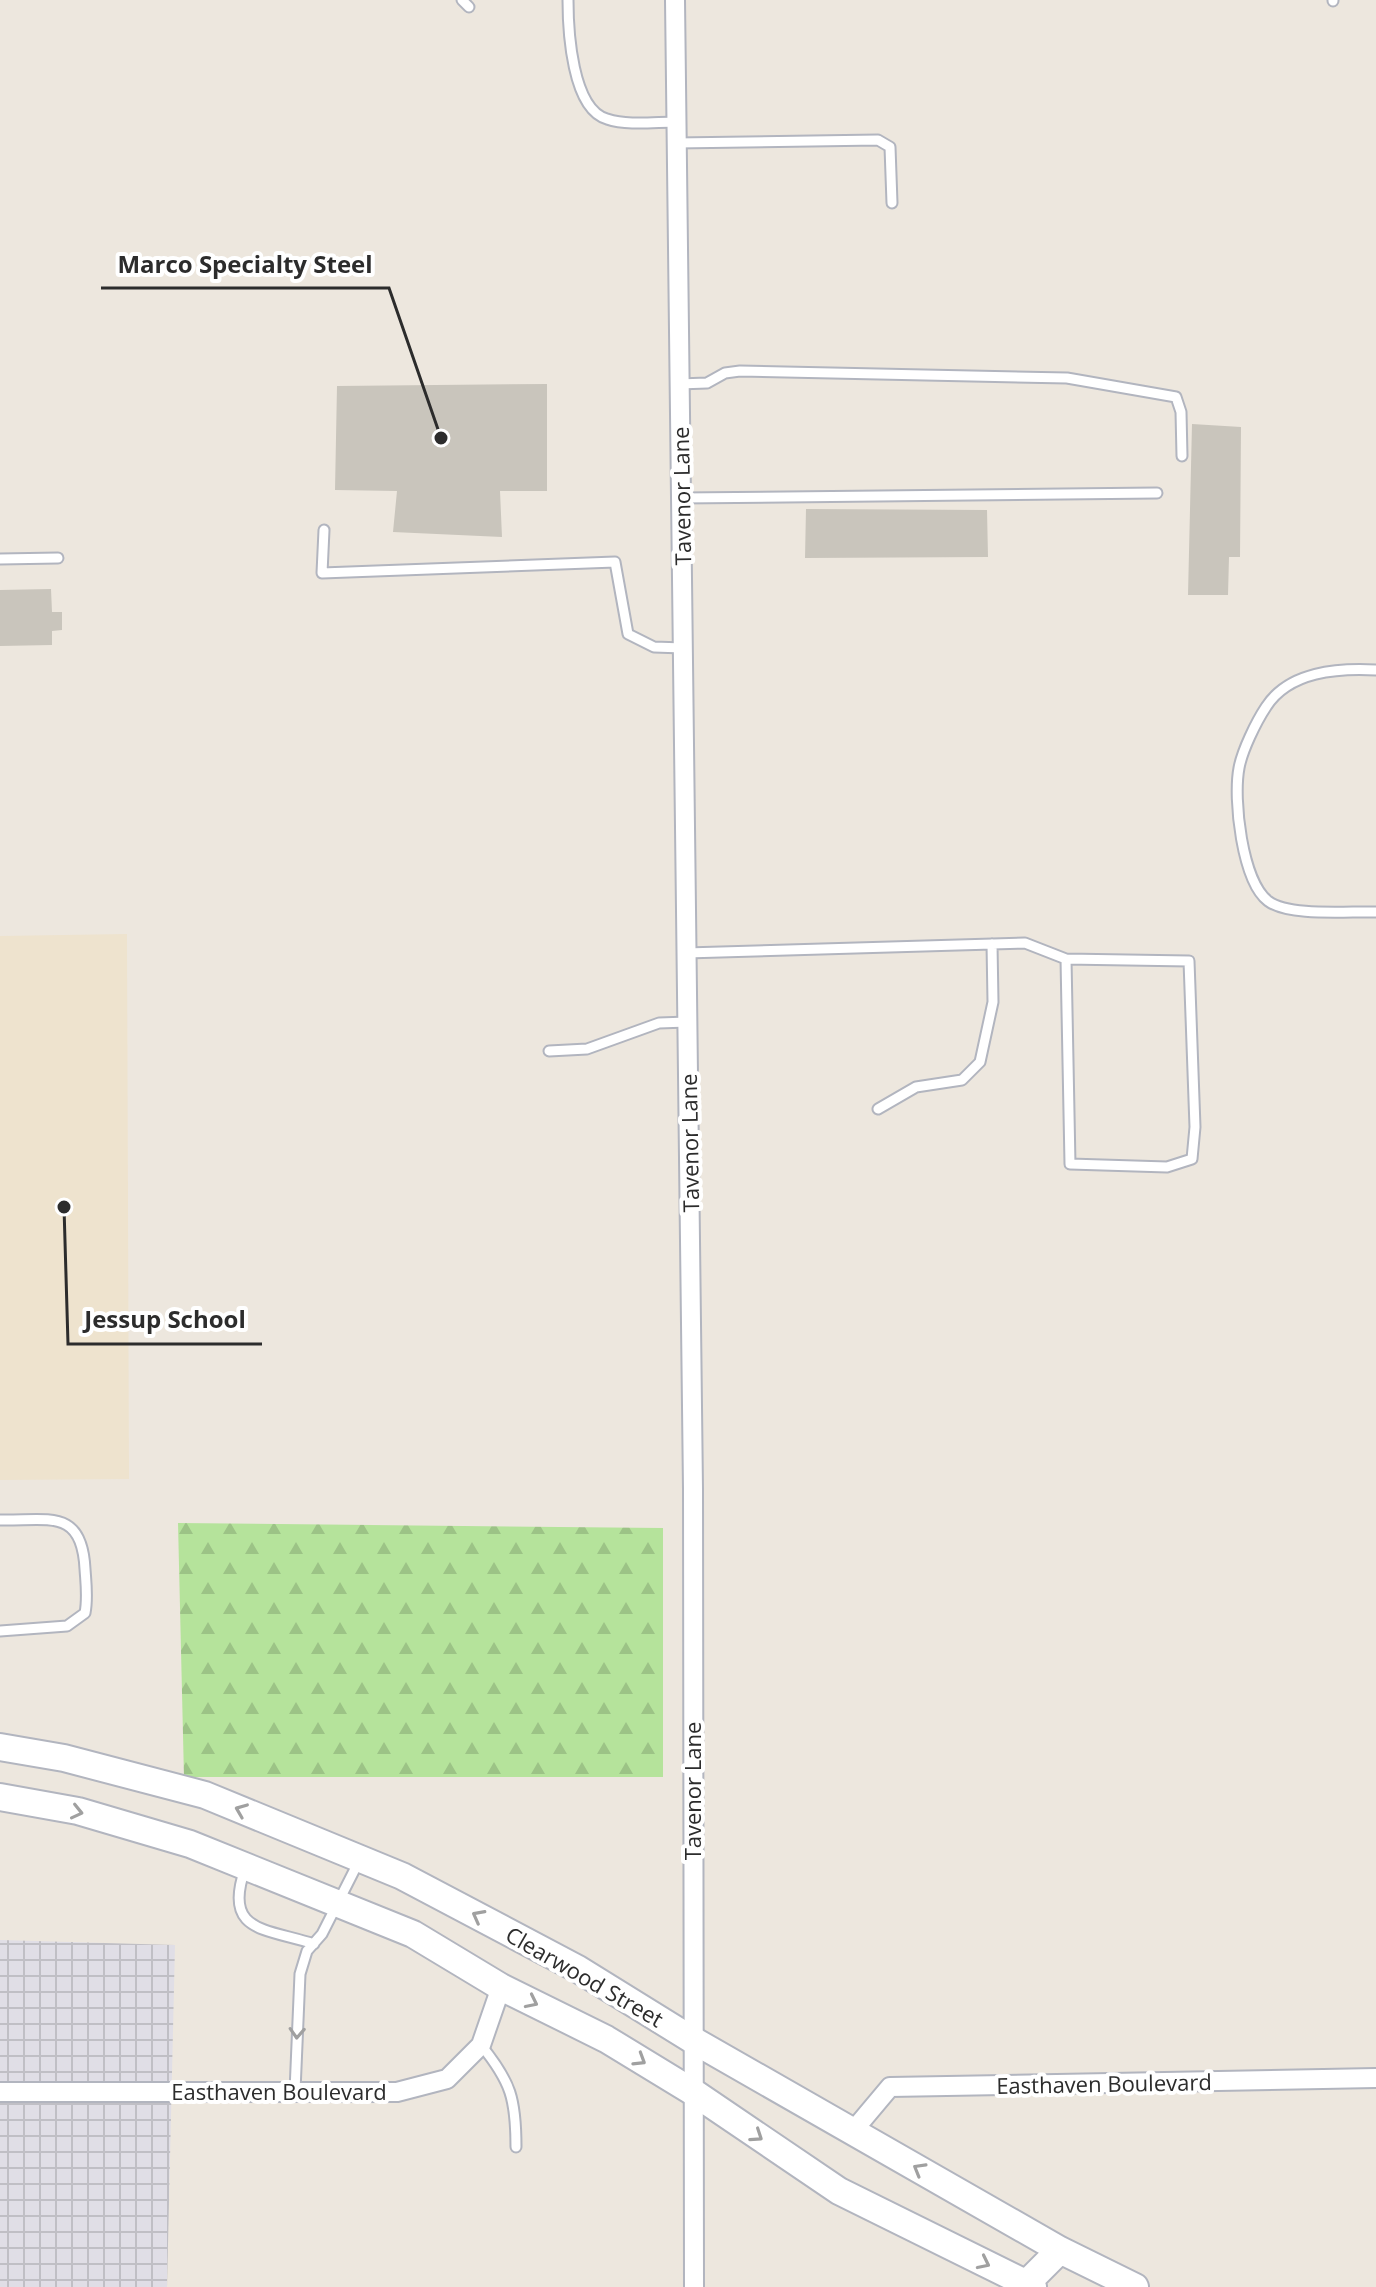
<svg xmlns="http://www.w3.org/2000/svg" width="1376" height="2287" font-family="'Open Sans',sans-serif">
<defs>
<pattern id="industrial-grid" width="8" height="8" patternUnits="userSpaceOnUse" patternTransform="scale(2)"><rect width="8" height="8" fill="#e0dee6"/><path d="M0 4h8M4 0v8" fill="none" stroke="#c0bfc5"/></pattern>
<pattern id="forest-firs" width="22" height="20" patternUnits="userSpaceOnUse" patternTransform="scale(2)"><rect width="22" height="20" fill="#b5e39b"/><path d="M5 1l3.5 6h-7zM16 11l3.5 6h-7z" fill="#9cc386"/></pattern>
</defs>
<rect width="100%" height="100%" fill="#ede7de"/>
<path fill="url(#industrial-grid)" d="M0,1940L175,1945L167,2287H0Z"/>
<path fill="#eee3ce" d="M127,934L129,1479L0,1480V936Z"/>
<path fill="url(#forest-firs)" d="M178,1523L663,1528V1777H184Z"/>
<path fill="#c9c5bc" d="M547,384V491H500L502,537L393,532L397,491L335,490L337,386Z
M1192,424L1241,427L1240,557H1229L1228,595H1188Z
M806,509L987,510L988,557L805,558Z
M51,589L52,612H62V630L52,631V645L0,646V590Z"/>
<g fill="none" stroke-linecap="round" stroke-linejoin="round">
<defs>
<path id="service" d="M462,0L469,7
M568,0C568,31 572,109 607,119C628,126 655,122 676,122
M1333,1V0
M676,143L878,140L890,147L892,203
M679,384L707,383L725,373L740,371L1067,378L1176,397L1181,412L1182,456
M681,498L1157,493
M324,530L322,573L615,562L628,634L654,647L683,648
M0,559L58,558
M1376,670C1338,668 1289,671 1266,707C1256,722 1242,751 1239,768C1233,799 1242,881 1268,901C1289,917 1349,911 1376,912
M686,953L1025,943L1066,959L1189,961L1195,1127L1192,1159L1167,1167L1070,1164L1066,959
M549,1051L587,1049L659,1023L687,1022
M878,1109L916,1087L962,1080L980,1062L993,1002L992,944
M0,1520C49,1521 82,1508 85,1569C86,1584 88,1598 85,1613L67,1626L0,1631
M245,1869C223,1932 264,1928 314,1944
M481,2045C511,2082 516,2099 516,2147
M295,2091L300,1974L307,1951L322,1934L359,1861"/>
<path id="minor" d="M675,0L693,1489L694,2287
M0,2092H397L447,2079L481,2045L501,1987
M853,2131L890,2087L1376,2078"/>
<path id="secondary" d="M0,1747L64,1758L205,1795L402,1876L578,1969L691,2039L1060,2250L1135,2287
M0,1797L78,1811L190,1844L413,1934L501,1987L606,2039L693,2092L839,2191L1033,2287
M1026,2284L1060,2250"/>
</defs>
<use href="#service" stroke="#b2b5bf" stroke-width="13"/>
<use href="#minor" stroke="#b2b5bf" stroke-width="22"/>
<use href="#secondary" stroke="#b2b5bf" stroke-width="30"/>
<use href="#service" stroke="#fff" stroke-width="9"/>
<use href="#minor" stroke="#fff" stroke-width="18"/>
<use href="#secondary" stroke="#fff" stroke-width="26"/>
</g>
<defs><path id="oneway-chevron" d="M-2-3.5L2.5 0L-2 3.5" fill="none" stroke-width="1.6" stroke-linecap="round" stroke-linejoin="round" transform="scale(2)"/></defs>
<g stroke="#a0a0a0">
<use href="#oneway-chevron" transform="translate(241 1810) rotate(-158)"/>
<use href="#oneway-chevron" transform="translate(77 1812) rotate(13)"/>
<use href="#oneway-chevron" transform="translate(478 1916) rotate(-152)"/>
<use href="#oneway-chevron" transform="translate(532 2002) rotate(26)"/>
<use href="#oneway-chevron" transform="translate(297 2033) rotate(93)"/>
<use href="#oneway-chevron" transform="translate(640 2060) rotate(32)"/>
<use href="#oneway-chevron" transform="translate(757 2136) rotate(34)"/>
<use href="#oneway-chevron" transform="translate(919 2169) rotate(-150)"/>
<use href="#oneway-chevron" transform="translate(984 2263) rotate(26)"/>
</g>
<g text-anchor="middle" dominant-baseline="central" stroke-width="8" stroke-linejoin="round" paint-order="stroke">
<g font-size="22" fill="#2c2c2c" stroke="#fff">
<text transform="translate(681 496) rotate(-91)">Tavenor Lane</text>
<text transform="translate(689 1143) rotate(-91)">Tavenor Lane</text>
<text transform="translate(692 1791) rotate(-90)">Tavenor Lane</text>
<text transform="translate(585 1976) rotate(30)">Clearwood Street</text>
<text transform="translate(1104 2083) rotate(-1)">Easthaven Boulevard</text>
<text x="279" y="2091">Easthaven Boulevard</text>
</g>
</g>
<path fill="none" stroke="#2c2c2c" stroke-width="3" d="M441 438L389 288H101M64 1207L68 1344H262"/>
<g fill="#2c2c2c" stroke="#fff" stroke-width="3">
<circle cx="441" cy="438" r="8"/>
<circle cx="64" cy="1207" r="8"/>
</g>
<g font-size="24" text-anchor="middle" font-weight="bold" fill="#2c2c2c" stroke="#fff" stroke-width="8" stroke-linejoin="round" paint-order="stroke">
<text x="245" y="273">Marco Specialty Steel</text>
<text x="165" y="1328">Jessup School</text>
</g>
</svg>
